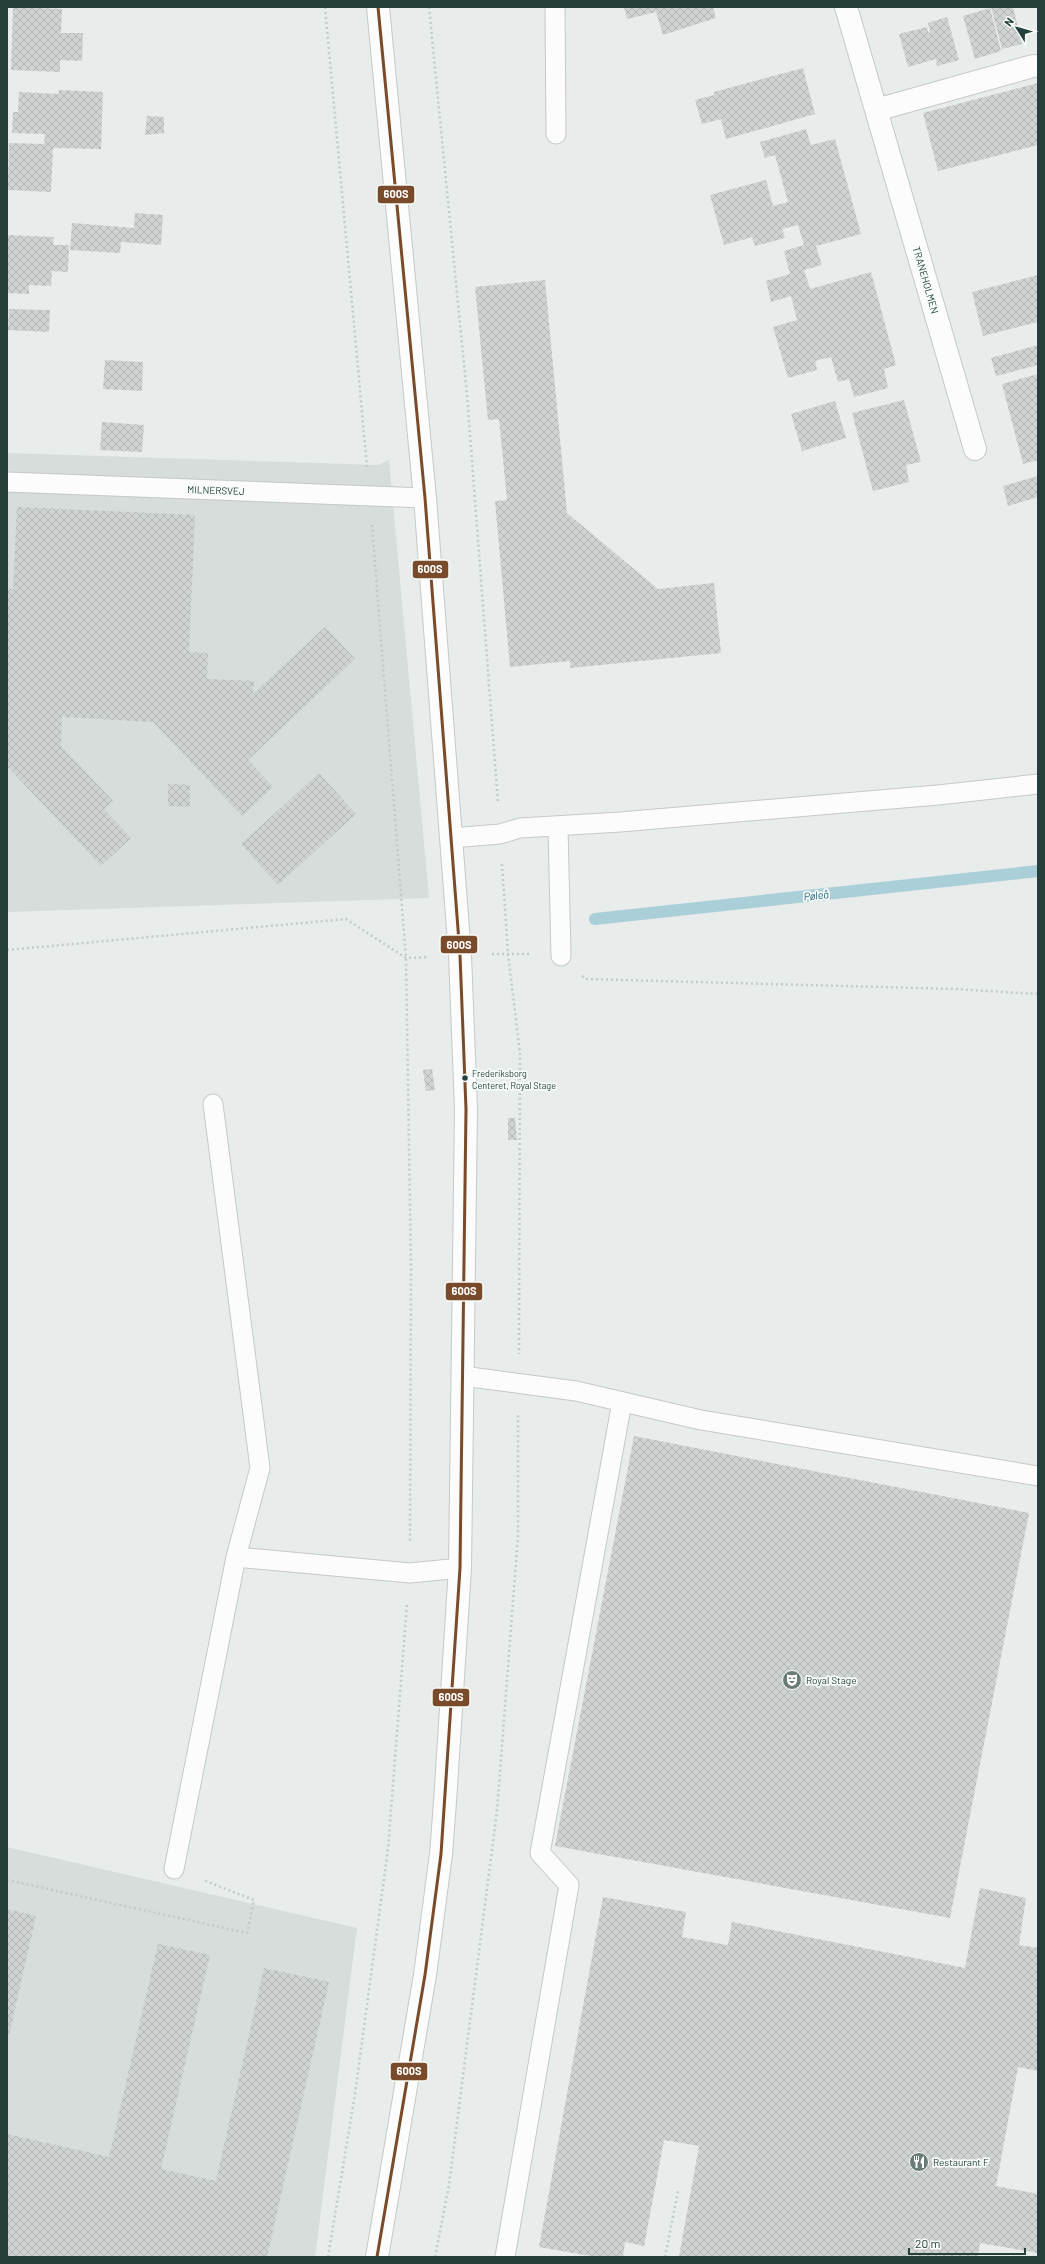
<svg xmlns="http://www.w3.org/2000/svg" width="1045" height="2264" font-family="Barlow,sans-serif">
<defs>
<pattern id="building-cross-hatch" width="8" height="8" patternUnits="userSpaceOnUse"><rect width="8" height="8" fill="#cfd3d2"/><path d="M0 0l8 8M0 8l8-8" fill="none" stroke="#b2b6b5"/></pattern>
</defs>
<rect width="100%" height="100%" fill="#e8ecea"/>
<path fill="#d6ddda" d="M7,453L378,465L389,460L429,898L7,912Z
M7,1847L357,1928L315,2257H7Z"/>
<g fill="none" stroke-linecap="round" stroke-linejoin="round">
<path stroke="#abcfd8" stroke-width="12" d="M595,919L1038,871"/>
</g>
<path fill="url(#building-cross-hatch)" d="M13,7L62,9L61,33H83L82,61L60,60V72L11,70Z
M624,7H713L716,18L663,35L656,12L627,19Z
M991,7H1013L1022,44L1002,49Z
M990,8L1001,51L975,59L963,16Z
M947,17L959,60L937,66L936,59L908,67L899,34L927,27L928,33L930,32L928,23Z
M803,68L815,114L726,139L721,119L702,124L695,100L714,95V92Z
M1038,83V145L938,171L923,113Z
M59,90L103,92L101,149L53,148L51,192L8,190L9,143L44,144L45,134L12,133L13,112H18L19,92L59,94Z
M147,116L164,117V133L145,135Z
M806,129L811,145L835,139L861,234L816,246L822,265L804,270L810,289L871,272L896,365L884,369L888,388L854,397L849,379L838,382L831,357L815,361L817,370L788,378L773,327L797,320L791,296L771,302L766,281L790,274L784,251L804,245L798,225L782,229L785,238L755,246L752,237L724,245L710,195L766,180L773,206L788,202L775,155L765,158L760,142Z
M135,213L163,215L161,245L121,242L120,253L70,250L72,223L134,228Z
M7,235L54,237L53,245H69L68,272L52,271L51,286L29,285V294L7,293Z
M1038,275V322L983,336L972,292Z
M545,280L567,513L658,589L714,583L721,653L570,668V661L510,667L495,501L507,500L499,419L488,420L475,287Z
M9,309L50,310L49,332L8,330Z
M1038,345V365L996,376L991,358Z
M105,360L143,362L142,391L103,389Z
M1038,374V460L1023,464L1002,384Z
M904,400L921,462L906,465L909,482L873,491L852,413Z
M835,401L846,438L802,451L791,414Z
M102,422L144,425L142,452L100,450Z
M1038,476V497L1008,506L1003,486Z
M17,507L195,515L189,652L208,653L207,679L254,681L253,694L325,627L355,659L248,760L273,787L242,816L153,722L62,717L61,746L113,801L104,809L131,838L101,866L7,766V588L13,589Z
M319,773L356,814L278,885L241,844Z
M168,784L190,785V807L168,806Z
M432,1069L435,1090L426,1091L423,1070Z
M508,1118H515L517,1140H508Z
M634,1436L1029,1513L950,1918L555,1846Z
M980,1888L1026,1898L1019,1945L1038,1948V2071L1018,2067L996,2186L1038,2194V2253L980,2243L978,2257H679L699,2146L664,2140L644,2246L625,2242L623,2257H596L539,2247L603,1897L686,1912L682,1937L728,1945L732,1922L965,1968Z
M7,1909L36,1916L8,2040H7Z
M158,1944L210,1955L161,2169L216,2181L264,1968L329,1982L267,2257H7V2134L109,2157Z"/>
<g fill="none" stroke-linecap="round" stroke-linejoin="round">
<defs>
<path id="lane" d="M555,7L556,134
M7,482L425,498
M558,826L561,956
M451,838L500,834L520,828L620,822L938,795L1038,784
M213,1104L260,1468L236,1557
M463,1376L576,1391L701,1420L1038,1476
M174,1869L236,1557L410,1573L460,1568
M505,2257L569,1885L540,1853L622,1402"/>
<path id="street" d="M846,7L975,449
M876,110L1033,66"/>
<path id="secondary" d="M377,2257L425,1975L441,1854L445,1802L460,1568L466,1109L460,955L425,498L378,7"/>
</defs>
<use href="#lane" stroke="#c5c9c7" stroke-width="21"/>
<use href="#street" stroke="#c5c9c7" stroke-width="24"/>
<use href="#secondary" stroke="#c4cac8" stroke-width="24"/>
<path stroke="#c3cbca" stroke-width="2.5" stroke-dasharray="2 3" stroke-linecap="butt" d="M325,7L367,467
M429,7L467,395L498,803
M372,525L406,958L411,1269L410,1543
M502,864L508,953L520,1054L519,1354
M7,950L346,919L406,958L429,957
M492,954H531
M582,976L586,979L955,989L1038,994
M7,1880L247,1933L254,1900L203,1880
M328,2257L355,2094L388,1849L407,1604
M435,2257L449,2185L497,1811L518,1536V1415
M665,2257L678,2191"/>
<use href="#lane" stroke="#fcfcfc" stroke-width="19"/>
<use href="#street" stroke="#fcfcfc" stroke-width="22"/>
<use href="#secondary" stroke="#fcfcfc" stroke-width="22"/>
<defs>
<path id="bus-1" d="M377,2257L425,1975L441,1854L460,1568L466,1109L460,955L425,498L378,7"/>
</defs>
<use href="#bus-1" stroke="#f7fbf9" stroke-width="6"/>
<use href="#bus-1" stroke="#7a4b2a" stroke-width="3"/>
</g>
<defs>
<symbol id="theatre-disc" viewBox="-11 -11 22 22"><circle r="9.5" fill="#697c78" stroke="#f7fbf9"/><path d="M-5-5.5Q0-4 5-5.5V0Q5 5 0 6Q-5 5-5 0ZM-3.3-2.5H-1v1.5H-3.3ZM1-2.5H3.3v1.5H1ZM-2.8 1Q0 5.5 2.8 1Z" fill="#fff"/></symbol>
<symbol id="restaurant-disc" viewBox="-11 -11 22 22"><circle r="9.5" fill="#697c78" stroke="#f7fbf9"/><path d="M-5-6h1v4h1v-4h1v4h1v-4h1v5L-1.5 .5V6h-2V.5L-5-1ZM5-6V6H3V1.5H1.5Q1.5-4 5-6Z" fill="#fff"/></symbol>
</defs>
<g fill-rule="evenodd">
<use href="#theatre-disc" x="781" y="1669" width="22" height="22"/>
<use href="#restaurant-disc" x="908" y="2151" width="22" height="22"/>
</g>
<circle fill="#25403b" stroke="#f7fbf9" stroke-width="1.5" cx="465" cy="1078" r="3.5"/>
<g text-anchor="middle" dominant-baseline="central" stroke-width="3.5" stroke-linejoin="round" paint-order="stroke">
<g font-size="9" fill="#25403b" stroke="#f7fbf9" text-anchor="start">
<text x="472" y="1073">Frederiksborg<tspan x="472" dy="12">Centeret, Royal Stage</tspan></text>
</g>
<g font-size="10" fill="#25403b" stroke="#f7fbf9">
<text transform="translate(926 280) rotate(74)">TRANEHOLMEN</text>
<text transform="translate(216 490) rotate(2)">MILNERSVEJ</text>
</g>
<g font-size="10" fill="#25403b" stroke="#f7fbf9" text-anchor="start">
<text x="806" y="1680">Royal Stage</text>
<text x="933" y="2162">Restaurant F</text>
</g>
<g font-size="11" font-style="italic" fill="#21667b" stroke="#f7fbf9">
<text transform="translate(816 895) rotate(-6)">Pøleå</text>
</g>
</g>
<g stroke="#f7fbf9" stroke-width="1.5">
<rect x="377" y="185" width="38" height="19" rx="4" fill="#7a4b2a"/>
<rect x="412" y="560" width="37" height="19" rx="4" fill="#7a4b2a"/>
<rect x="440" y="935" width="38" height="19" rx="4" fill="#7a4b2a"/>
<rect x="445" y="1282" width="38" height="19" rx="4" fill="#7a4b2a"/>
<rect x="432" y="1688" width="38" height="19" rx="4" fill="#7a4b2a"/>
<rect x="390" y="2062" width="38" height="19" rx="4" fill="#7a4b2a"/>
</g>
<g font-size="11" text-anchor="middle" font-weight="bold" fill="#fff">
<text x="396" y="198">600S</text>
<text x="430" y="573">600S</text>
<text x="459" y="949">600S</text>
<text x="464" y="1295">600S</text>
<text x="451" y="1701">600S</text>
<text x="409" y="2075">600S</text>
</g>
<rect width="1045" height="2264" fill="none" stroke="#25403b" stroke-width="16"/>
<g transform="translate(1017 28) rotate(307)" stroke="#f7fbf9" stroke-width="3" paint-order="stroke">
<path d="M0-3L7 15L0 10L-7 15Z" fill="#25403b"/>
<text y="-6" font-size="11" font-weight="bold" text-anchor="middle" fill="#25403b">N</text>
</g>
<path d="M909 2248v6h116v-6" fill="none" stroke="#25403b" stroke-width="2"/>
<text x="915" y="2248" font-size="12" fill="#25403b" stroke="#f7fbf9" stroke-width="3" paint-order="stroke">20 m</text>
</svg>
